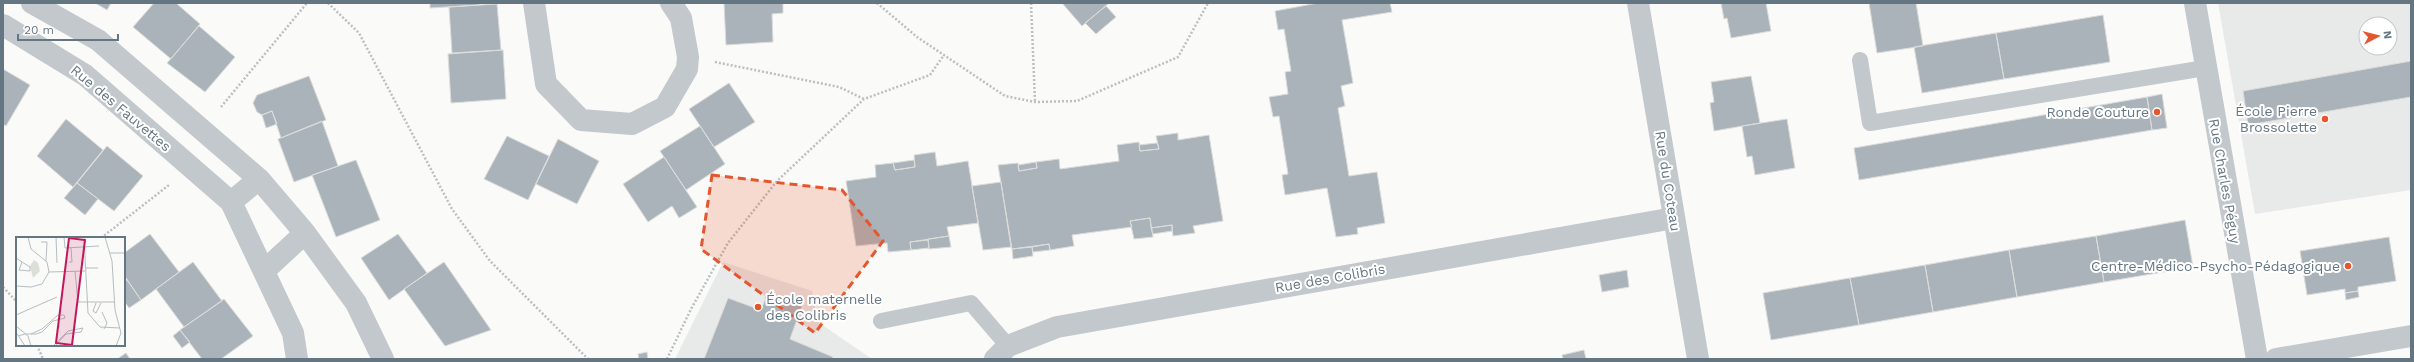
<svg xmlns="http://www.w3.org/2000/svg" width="2414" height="362" font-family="'Work Sans',sans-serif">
<rect width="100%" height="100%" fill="#fafaf8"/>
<path fill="#e8e9e9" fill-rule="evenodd" d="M2218,3H2411V190L2255,214ZM2366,24H2390V48H2366Z
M723,262L812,291L818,322L872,359H675Z"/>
<path fill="#aab3b9" stroke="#dcdcda" d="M95,3H111L107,10Z
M154,3H176L200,24L171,59L133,27Z
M430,3H479V5L430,8Z
M724,3H783V13L772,14L773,42L726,45Z
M1062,3H1109L1082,26Z
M1318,3H1390L1392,12L1342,20L1353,83L1341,86L1345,106L1338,108L1349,176L1377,172L1385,223L1357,228L1358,234L1336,237L1327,188L1285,195L1282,175L1288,174L1279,116L1273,117L1269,97L1288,94L1285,72L1291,71L1284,29L1278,30L1275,11Z
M1721,3H1766L1771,31L1731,38L1727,18L1724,19Z
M1869,3H1916L1923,46L1877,53Z
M497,4L501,50L452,53L449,7Z
M1106,6L1116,17L1096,34L1085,23Z
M2103,15L2110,62L2004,79L1996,33Z
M199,26L235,57L205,92L167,63Z
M1996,33L2004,79L1922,93L1914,47Z
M503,50L506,99L451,103L448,54Z
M2411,61V97L2248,125L2243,91Z
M3,69L30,85L6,126L3,124Z
M309,76L326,120L281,138L272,111L262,115L257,112L253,103L257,95Z
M1751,76L1760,123L1714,131L1710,103L1714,102L1711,82Z
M729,83L755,122L714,147L689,109Z
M2162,94L2167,128L2152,130L2147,97Z
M2147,97L2152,130L1859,180L1854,148Z
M272,111L277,124L266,128L262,115Z
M66,119L103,150L73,187L37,156Z
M1787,119L1795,168L1755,175L1752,156L1747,157L1742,126Z
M322,121L338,166L294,182L278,139Z
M700,126L725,164L686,190L660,151Z
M1178,133V140L1209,135L1223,221L1193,226L1195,233L1173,236L1172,225L1151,228L1150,218L1130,221L1132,227L1072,235L1074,246L1050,250L1049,244L1012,249L998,165L1018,163L1019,171L1037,168L1036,162L1059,159L1060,169L1119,161L1117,145L1139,142L1140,151L1159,149L1156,136Z
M507,136L549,156L528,200L484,179Z
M558,139L599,161L577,204L536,184Z
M1157,143L1159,149L1140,151L1139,145Z
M107,146L143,176L114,211L77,183Z
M935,152L937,166L968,161L978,223L947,227L949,236L910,242L911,250L888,252L887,243L856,246L846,181L876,177L875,165L893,163L895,170L915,167L914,155Z
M664,157L697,207L679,218L672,206L648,222L623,184Z
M356,160L380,220L336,237L312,175Z
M914,160L915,167L895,170L893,163Z
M1036,162L1037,168L1019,171L1018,165Z
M1001,182L1011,247L983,250L972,186Z
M77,183L98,199L85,215L64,198Z
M1150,218L1153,237L1134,239L1130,221Z
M2185,220L2193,267L2104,282L2096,236Z
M1172,225V231L1153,234L1151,228Z
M150,234L179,272L141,300L124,275V253Z
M398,234L427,273L389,300L361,258Z
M949,236L951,247L929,249L928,239Z
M2096,236L2104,282L2017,297L2009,250Z
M2389,237L2396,281L2358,287V291L2345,293V289L2307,295L2300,251Z
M928,240L929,248L911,250L910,242Z
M1049,244L1050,250L1033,252L1032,247Z
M1032,247L1033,256L1013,259L1012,249Z
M2009,250L2017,297L1933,312L1925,265Z
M193,262L222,301L184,327L156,289Z
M444,262L491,330L445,346L404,289Z
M1925,265L1933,312L1859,325L1850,278Z
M1627,270L1629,287L1602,292L1599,275Z
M1850,278L1859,325L1771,340L1763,293Z
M127,280L141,300L129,308L124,301V282Z
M2358,291L2359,297L2346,300L2345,293Z
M768,292L802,306L790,339L833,357L832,359H704L728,298L761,310Z
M224,299L253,336L221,359H202L180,330Z
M180,330L190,342L182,348L173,336Z
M1584,350L1586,359H1563L1562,355Z
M647,352L648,359H639L638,354Z
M126,353L130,359H117Z"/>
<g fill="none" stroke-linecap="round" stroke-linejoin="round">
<path stroke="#bbbfc2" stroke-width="2.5" stroke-dasharray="2 2" stroke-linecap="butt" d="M328,3L359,33L452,209L490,261L588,359
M877,3L917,37L1005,96L1035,102L1077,101L1178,57L1208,3
M1031,3L1035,102
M715,62L839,87L864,99
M221,107L307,3
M101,238L169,185
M3,287L17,302
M37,345L43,359
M667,359L691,309L728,243L777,181L864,99L930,75L944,55"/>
<path stroke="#c3c8cc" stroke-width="16" d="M1860,60L1870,123L2205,68
M881,321L971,303L1008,346"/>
<path stroke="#c3c8cc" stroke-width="22" d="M32,3L98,40L259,179L305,233L356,303L383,359
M534,3L546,84L581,120L632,124L665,107L687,69L688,57L681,18L671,3
M1638,3L1698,359
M2195,3L2257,359
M3,25L85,75L231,202L293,333L297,359
M231,202L259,179
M264,271L305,233
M995,359L1008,346L1057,327L1674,218
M2276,359L2411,336"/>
</g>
<path fill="#e4572e" fill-opacity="0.2" stroke="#e4572e" stroke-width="3" stroke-dasharray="8 5" stroke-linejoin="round" d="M712,175L842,190L883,241L815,333L701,249Z"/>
<g fill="#e4572e" stroke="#fff" stroke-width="1.5">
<circle cx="2157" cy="112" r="4"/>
<circle cx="2325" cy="119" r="4"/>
<circle cx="2348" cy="266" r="4"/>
<circle cx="758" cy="307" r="4"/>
</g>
<g text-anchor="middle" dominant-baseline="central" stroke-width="4" stroke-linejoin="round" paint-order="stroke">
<g font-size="14" fill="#657683" stroke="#fff">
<text transform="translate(121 108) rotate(40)">Rue des Fauvettes</text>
<text transform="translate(1668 181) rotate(81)">Rue du Coteau</text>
<text transform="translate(2225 181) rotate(80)">Rue Charles Péguy</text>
<text transform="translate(1330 278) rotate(-10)">Rue des Colibris</text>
</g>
<g font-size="14" fill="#657683" stroke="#fff" text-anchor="end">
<text x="2317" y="111">École Pierre<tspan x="2317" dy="16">Brossolette</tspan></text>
<text x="2149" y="112">Ronde Couture</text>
<text x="2340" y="266">Centre-Médico-Psycho-Pédagogique</text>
<text x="766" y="299" text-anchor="start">École maternelle<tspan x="766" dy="16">des Colibris</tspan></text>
</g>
</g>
<g transform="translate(16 237)">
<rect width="109" height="109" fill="#fafaf8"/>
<path d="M18,23L22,26L24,34L17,41L14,29Z" fill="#dadfd7"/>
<path fill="none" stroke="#b5bdc2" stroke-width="1" d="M40,0L41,26M48,0L49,11L83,9M68,0L72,76L84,90L104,91M89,0L96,24L99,73L105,96L100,109M25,5H31L30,24M94,16H109M0,21L6,25L14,30V34L3,33L6,25M53,25H56L55,11M69,31H82M59,34L62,65H98M33,35L69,34M0,49L15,50L26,47L33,35L31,25L15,12L12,0M80,66L77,74L80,76L85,66M86,75L91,86L88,92M0,78L41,60M0,89L12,99L15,109M0,95L9,109M2,99L9,97H20L26,95L37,84L49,81L48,78H42L26,92L15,97M37,109L52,94L67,91L65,95L50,97L39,109"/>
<path fill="#c2185b" fill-opacity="0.15" stroke="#c2185b" stroke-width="2" d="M53,1L69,3L56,108L40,106Z"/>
<rect width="109" height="109" fill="none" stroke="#657683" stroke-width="2"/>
</g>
<rect width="2414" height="362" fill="none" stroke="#657683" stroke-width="8"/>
<g transform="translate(2378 36) rotate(83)"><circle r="19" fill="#ffffff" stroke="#c1c8cd"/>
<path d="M0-3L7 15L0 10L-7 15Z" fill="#e4572e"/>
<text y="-6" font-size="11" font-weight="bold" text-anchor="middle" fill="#657683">N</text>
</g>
<path d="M18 34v6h100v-6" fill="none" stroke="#657683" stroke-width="2"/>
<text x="24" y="34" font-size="12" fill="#657683" stroke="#ffffff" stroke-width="3" paint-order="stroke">20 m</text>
</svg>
